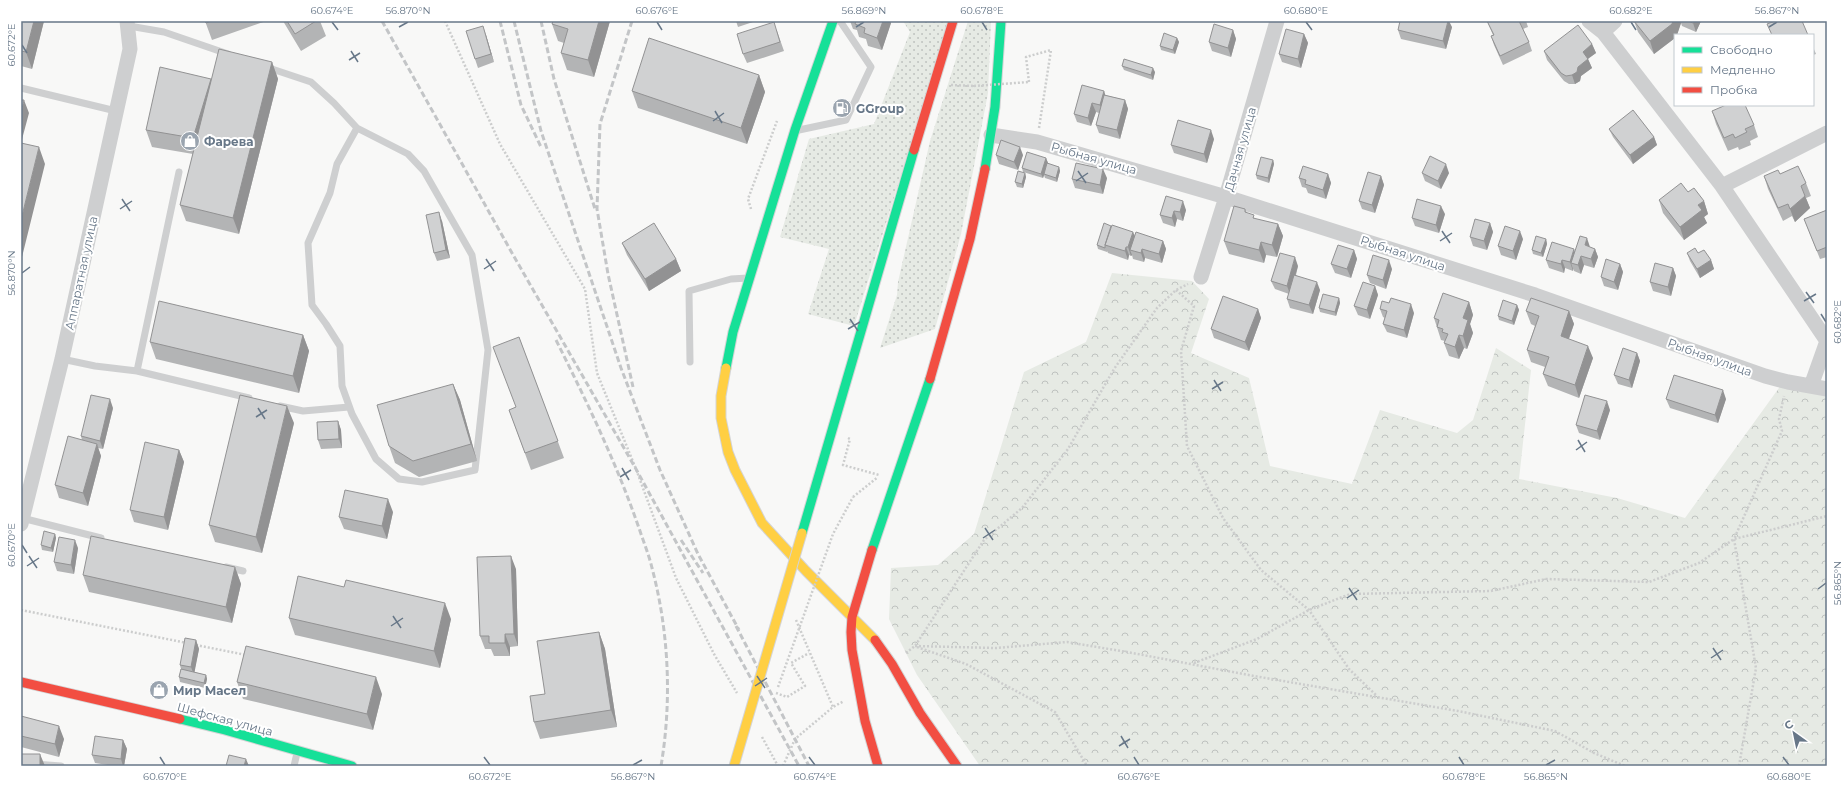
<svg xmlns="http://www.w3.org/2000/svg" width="1848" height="787" font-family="Montserrat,sans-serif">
<defs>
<pattern id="grass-dots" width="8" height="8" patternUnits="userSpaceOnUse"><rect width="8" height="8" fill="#e6eae4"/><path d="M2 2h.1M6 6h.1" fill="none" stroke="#bec2bf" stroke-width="1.8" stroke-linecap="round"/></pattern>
<pattern id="forest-crowns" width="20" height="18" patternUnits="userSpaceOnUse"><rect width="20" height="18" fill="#e6eae4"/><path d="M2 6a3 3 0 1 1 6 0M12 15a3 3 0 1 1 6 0" fill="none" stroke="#bec2bf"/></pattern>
</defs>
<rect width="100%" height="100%" fill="#f8f8f7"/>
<path fill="url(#grass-dots)" d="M903,21H949L854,326L808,314L829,249L780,237L809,139L874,124L910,32Z
M968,21H991L988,93L961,234L935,329L880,348L897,295L898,282L930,141Z"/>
<path fill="url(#forest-crowns)" d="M1112,273L1192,281L1209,299L1191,353L1249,378L1270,466L1352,484L1380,410L1457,433L1473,420L1496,348L1531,370L1519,479L1617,498L1685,518L1781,385L1827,382V766H980L917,675L889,619L891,568L938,565L974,534L1024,372L1086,342Z"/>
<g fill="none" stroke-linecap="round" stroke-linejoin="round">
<defs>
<path id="fast" d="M985,169L995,107L1001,21
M726,368L733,332L795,130L833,21
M802,533L914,150
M872,550L930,379
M180,719L225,730L352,766"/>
<path id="slow" d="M726,368L721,396V418L728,452L735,470L762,523L806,571L875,640"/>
<path id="jam" d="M914,150L953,21
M930,379L970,239L985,169
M872,550L852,617L851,632L852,650L865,721L878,766
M875,640L892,664L920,713L957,766
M21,682L180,719"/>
</defs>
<use href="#fast" stroke="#d4d4d5" stroke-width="11"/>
<use href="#slow" stroke="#d4d4d5" stroke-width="11"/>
<use href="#jam" stroke="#d4d4d5" stroke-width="11"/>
<path stroke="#cccdcd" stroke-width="2.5" stroke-dasharray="2 2" stroke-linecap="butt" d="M445,21L500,144L585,289L597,373L636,469L676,578L714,654L737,693
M1029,82L1026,57L1051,50L1039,128
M951,85L974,86
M751,209L748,199L777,121
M1176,290L1194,306L1181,351L1187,446L1223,518L1261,570L1309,610L1349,669L1377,696
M848,438L850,439L843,465L879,475
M853,497L878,477
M21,610L187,643
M796,620L833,707
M196,645L246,655
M915,646L996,648L1067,642L1127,652L1254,676L1458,711L1555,731L1594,753L1625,766
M917,647L966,664L1055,712L1087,766
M906,653L915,646L984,540L1022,508L1068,449L1114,369L1157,308L1176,290L1188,284
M1194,663L1257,639L1309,610L1350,594L1491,591L1546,579L1649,582L1699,563L1734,539L1827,516
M776,693L787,697L805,686L791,663L809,653
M762,737L778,766
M783,766L795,739L833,707L844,701
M1739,766L1756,668L1734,539L1782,431L1779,419L1784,396"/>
<path stroke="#cecfd0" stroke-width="7" d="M129,26L164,32L228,54
M266,67L311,82L334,103L357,128L408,154L424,171L472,255L488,350L475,470L422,482L399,479L376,459L352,414L342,386L340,346L326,324L312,305L308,243L330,193L337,164L357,128
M21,88L116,111
M799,130L846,120L871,67L840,21
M62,359L95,366L137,371L179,172
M690,362L689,291L731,279L748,278
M137,371L249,398
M280,406L303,411L349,407
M22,518L101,538
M226,567L243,571
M21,763L61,766
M294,766L297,753"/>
<path stroke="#cecfd0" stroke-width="15" d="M1589,21L1603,32L1722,186L1827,341L1811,386
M1603,32L1615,21
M991,135L1037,142L1226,197L1535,295L1765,376L1788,382L1827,389
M1722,186L1827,133
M1201,277L1226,197L1277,21
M21,524L62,359L130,49L127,21"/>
<use href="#fast" stroke="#16e098" stroke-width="9"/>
<use href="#slow" stroke="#ffcf43" stroke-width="9"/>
<use href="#jam" stroke="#f24e42" stroke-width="9"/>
<path stroke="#c3c5c7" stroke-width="3" stroke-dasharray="6 3" stroke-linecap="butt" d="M382,21L512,253L636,469L799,766
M500,21L521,105L541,147
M514,21L541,131L621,368L660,470L698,554L739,630
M541,21L554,79L595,209
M632,21L600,124L597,209L608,274L633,387
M556,340C587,402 617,464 640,531C644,543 649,555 652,568C669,632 672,701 661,766
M681,540L703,573
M736,626L809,766"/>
<defs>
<path id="slow-bridge" d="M734,766L802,533"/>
</defs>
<use href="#slow-bridge" stroke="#d4d4d5" stroke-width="11" stroke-linecap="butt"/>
<path stroke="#cccdcd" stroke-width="2.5" stroke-dasharray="2 2" stroke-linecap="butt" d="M974,86L1029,82
M778,687L833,534L853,497"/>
<use href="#slow-bridge" stroke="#ffcf43" stroke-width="9"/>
</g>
<path fill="#b3b4b5" d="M21,21H44L32,69L21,66Z
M205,21H266L212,40Z
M283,21H320L326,36L301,51Z
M553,21H610L594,77L567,70L561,53L564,43L558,41L552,24Z
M736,21H756L738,27Z
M850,21H890L891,23L882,50L868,46L866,39L859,37L857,30L853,29Z
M1487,21H1526L1528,27L1523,29L1529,42L1532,51L1503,65L1494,45L1491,36L1493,35Z
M1634,21H1701L1696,32L1682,26L1681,23L1677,35H1675V38L1654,54L1638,32Z
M1452,27L1446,49L1401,39L1398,30Z
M1233,30L1236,39L1231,57L1212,51L1209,42Z
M777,31L784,51L747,63L743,54Z
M1304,34L1308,43L1301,68L1282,62L1279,54Z
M486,35L494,62L478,68L475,59Z
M1177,38L1179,42L1175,54L1161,50L1160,46Z
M1592,44L1596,53L1588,59L1592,68L1581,76L1580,81L1575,84H1569L1564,81L1547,60L1544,51Z
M1813,47L1816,54L1813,55Z
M272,62L278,79L239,234L186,221L180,205L193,154L152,147L146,130L211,81Z
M1122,66L1155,72L1153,80L1124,70Z
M759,75L765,92L747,144L638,108L632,91Z
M1104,91L1105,95L1125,100L1128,109L1120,139L1099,133L1096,125L1099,113L1096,112L1091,126L1077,122L1074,114Z
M1712,111L1754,125L1758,137L1750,141L1751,145L1739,150L1738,147L1728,151L1716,124Z
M1609,129L1654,137L1657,145L1633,164L1613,137Z
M1214,139L1207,163L1174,153L1171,145Z
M996,155H1023L1018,170L999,164Z
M1046,158L1048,163V164L1059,167L1060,171L1057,182L1045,178L1044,175L1043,178L1023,172L1022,168Z
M1273,160L1274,164L1269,183L1257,179L1256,175Z
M1025,173L1026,177L1023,188L1017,187L1015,182Z
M1422,173H1449L1441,189L1425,181Z
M1328,174L1331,183L1326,199L1308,193L1306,188L1302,187L1299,178Z
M1780,174L1806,183L1811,196L1806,198L1810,208L1795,222L1792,216L1783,221L1768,189L1764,176Z
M1381,176L1384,185L1375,213L1362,209L1359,201Z
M1107,178L1103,194L1075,188L1072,179Z
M1688,192L1704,201L1708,214L1704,217L1707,223L1684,240L1663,213L1659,200Z
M1166,196L1186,210L1183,221L1177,219L1175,227L1163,223L1160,215Z
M1245,209L1247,213L1256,219L1278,224L1283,236L1277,257L1266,255L1264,263L1229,254L1224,241Z
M1827,210V257L1820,259L1804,219Z
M1445,214L1439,233L1415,226L1412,218Z
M442,221L450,258L437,261L434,253Z
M1490,223L1493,232L1487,250L1473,246L1470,237Z
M1135,236L1163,241L1166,249L1162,263L1145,258L1144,262L1133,259L1132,255L1131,256L1129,255L1128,260L1108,253L1107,251V252L1098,249L1097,245Z
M1523,239L1516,260L1501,255L1498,246Z
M1546,239L1547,244L1543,257L1533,254L1532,250Z
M622,243L676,259L681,271L649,291L627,255Z
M1590,247L1595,249L1598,257L1594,268L1584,265L1581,274L1574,271L1573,269V271L1565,268L1564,273L1549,268L1546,260Z
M1354,250L1357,259L1351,278L1335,273L1331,264Z
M1687,253H1698L1711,260L1714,269L1700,278L1690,261Z
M1620,264L1623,272L1618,290L1604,286L1601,277Z
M1298,266L1296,275L1320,290L1313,314L1290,308L1287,299L1289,294L1275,289L1271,281Z
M1673,268L1676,276L1671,296L1653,291L1650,282Z
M1392,269L1386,289L1370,283L1367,275Z
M1375,286L1378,295L1370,319L1358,315L1354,306Z
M1339,298L1340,303L1336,316L1320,312L1319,308Z
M1469,302L1473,315L1470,324L1473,333L1467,349L1464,348L1459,359L1449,356L1444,343L1445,341L1441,340L1434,318Z
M1517,305L1519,310L1514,325L1499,320L1498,316Z
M1258,309L1261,318L1249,351L1214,338L1211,329Z
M1380,309L1414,313L1407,338L1387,332L1383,324L1385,318L1383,317Z
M1526,311H1569L1574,324L1569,339L1593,358L1579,398L1548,386L1543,374L1545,367L1531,362L1527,350L1535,326L1531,324Z
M303,335L309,351L299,393L156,359L150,342Z
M519,337L564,458L531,470L509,410L516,407Z
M1637,353L1640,361L1632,388L1618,384L1614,375Z
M453,384L460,400L477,461L419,477L395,463L389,446Z
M1666,399H1726L1718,423L1670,408Z
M113,408L103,449L98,448L101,456L88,506L59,498L55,485L82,440L81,436Z
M1610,410L1600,440L1579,433L1576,425Z
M338,421L341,430L342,448L321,449L318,440Z
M294,423L262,553L215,542L209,525Z
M179,450L184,462L168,530L134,522L130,510Z
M393,512L387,539L344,529L339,517Z
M55,534L56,538L53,552L42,550L41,545Z
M78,548L74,574L57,571L54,562Z
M235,567L241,584L232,623L89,592L83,575Z
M516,569L518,646L510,647V656H494L491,649H485L480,636Z
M289,618L451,619L440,668L295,635Z
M599,632L605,649L617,727L540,739L534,722L545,694Z
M196,640L199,649L194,672L206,675L207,679L205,688L180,682L179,677L181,669L180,665Z
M237,682L382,694L373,730L243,699Z
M21,716L64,739L59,757L21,747Z
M123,740L127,749L124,766H114L95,763L92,755Z"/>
<path fill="#929293" d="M34,21H44L32,69L26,52Z
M599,21H610L594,77L588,60Z
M883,21H890L891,23L882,50L877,38Z
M1448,21H1449L1452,27L1446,49L1443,41Z
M1673,21H1680L1681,23L1677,35H1675V38L1654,54L1650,41Z
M1694,21H1701L1696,32L1693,23Z
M483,26L486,35L494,62L491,54Z
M1233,30L1236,39L1231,57L1228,48Z
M1304,34L1308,43L1301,68L1298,59Z
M1177,38L1179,42L1175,54L1173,50Z
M1592,44L1596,53L1586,60L1583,52Z
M1588,59L1592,68L1581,76L1580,81L1575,84L1572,75L1578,67Z
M272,62L278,79L239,234L233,218Z
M1153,68L1155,72L1153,80L1151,75Z
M759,75L765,92L747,144L741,128Z
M211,79L217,96L199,154L193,138Z
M1104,91L1107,100L1103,114L1100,105Z
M24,100L29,113L21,143V113Z
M1125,100L1128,109L1120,139L1117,130Z
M1092,103L1096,112L1091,126L1088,118Z
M1211,130L1214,139L1207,163L1204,154Z
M1654,137L1657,145L1633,164L1630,155Z
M39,147L45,164L21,261V220Z
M1020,147L1023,155L1018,170L1014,162Z
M1046,158L1048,163L1043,178L1041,174Z
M1273,160L1274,164L1269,183L1268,178Z
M1446,164L1449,173L1441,189L1438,181Z
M1059,167L1060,171L1057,182L1056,178Z
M1103,169L1107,178L1103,194L1100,185Z
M1025,173L1026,177L1023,188L1022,184Z
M1328,174L1331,183L1326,199L1323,190Z
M1381,176L1384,185L1375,213L1372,205Z
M1805,196L1810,208L1795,222L1790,209Z
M1183,201L1186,210L1183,221L1180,212Z
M1704,201L1708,214L1704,217L1707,223L1684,240L1680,227L1698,205Z
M1441,206L1445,214L1439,233L1436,225Z
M1174,211L1177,219L1175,227L1172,218Z
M439,212L442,221L450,258L446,250Z
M1490,223L1493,232L1487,250L1484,241Z
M1278,224L1283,236L1277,257L1272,245Z
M1520,231L1523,239L1516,260L1513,251Z
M1133,232L1137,240L1130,250L1132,255L1131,256L1128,247Z
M1587,238L1590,247L1585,245Z
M1546,239L1547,244L1543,257L1541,253Z
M1163,241L1166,249L1162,263L1159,254Z
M1261,242L1266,255L1264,263L1259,250Z
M1126,247L1129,255L1128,260L1125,251Z
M1142,249L1145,258L1144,262L1141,253Z
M1574,249L1577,258L1571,263L1573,269V271L1570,262Z
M1595,249L1598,257L1594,268L1591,259Z
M1354,250L1357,259L1351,278L1347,269Z
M1581,256L1584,265L1581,274L1578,265Z
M1295,257L1298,266L1290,294L1287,286Z
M676,259L681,271L649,291L645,279Z
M1389,260L1392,269L1386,289L1383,280Z
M1562,260L1565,268L1564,273L1561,264Z
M1711,260L1714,269L1700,278L1697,269Z
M1620,264L1623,272L1618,290L1614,282Z
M1673,268L1676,276L1671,296L1668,287Z
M1317,282L1320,290L1313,314L1309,305Z
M1375,286L1378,295L1370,319L1367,310Z
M1339,298L1340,303L1336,316L1335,312Z
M1469,302L1473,315L1470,324L1473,333L1467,349L1463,336V318Z
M1411,304L1414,313L1407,338L1404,330Z
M1517,305L1519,310L1514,325L1512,321Z
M1258,309L1261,318L1249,351L1245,342Z
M1569,311L1574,324L1565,349L1561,336Z
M303,335L309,351L299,393L293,376Z
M1459,335L1464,348L1459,359L1455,347Z
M1588,346L1593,358L1579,398L1575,385Z
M1637,353L1640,361L1632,388L1629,380Z
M453,384L460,400L477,461L471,444Z
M1723,390L1726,399L1718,423L1715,415Z
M110,399L113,408L103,449L100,441Z
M1607,401L1610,410L1600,440L1597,431Z
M287,406L294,423L262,553L256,537Z
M338,421L341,430L342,448L339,439Z
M97,444L101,456L88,506L83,493Z
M179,450L184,462L168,530L164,517Z
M388,499L393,512L387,539L382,526Z
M55,534L56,538L53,552L51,548Z
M75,540L78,548L74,574L71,565Z
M511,556L516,569L518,646L514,634Z
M235,567L241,584L232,623L226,607Z
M445,603L451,619L440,668L434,651Z
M599,632L605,649L617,727L611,710Z
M505,634L510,647V656L505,643Z
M196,640L199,649L194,675L191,667Z
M206,675L207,679L205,688L204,683Z
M376,677L382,694L373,730L367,714Z
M59,726L64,739L59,757L55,744Z
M123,740L127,749L124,766H123L121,759Z
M40,754L45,766H40Z
M246,759L249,766H244Z"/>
<path fill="#d0d1d2" stroke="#929293" d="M21,21H34L26,52L21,51Z
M205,21H212L206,23Z
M287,21H316L295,34Z
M553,21H599L588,60L561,53L568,29L552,24Z
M856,21H883L877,38L864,33L865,28L855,24Z
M1400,21H1448L1443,41L1398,30Z
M1487,21H1520H1519L1529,42L1500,56L1491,36L1494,35Z
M1634,21H1673L1672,24L1650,41Z
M1688,21H1694L1693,23Z
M1775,21H1802L1808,35H1772L1767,24Z
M774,22L780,42L743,54L737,34Z
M1214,24L1233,30L1228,48L1209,42Z
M1578,25L1592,44L1583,52L1588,59L1578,67L1577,72L1572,75L1566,76L1561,73L1544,51Z
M483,26L491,54L475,59L466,31Z
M1286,29L1304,34L1298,59L1279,54Z
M1164,33L1177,38L1173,50L1160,46Z
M649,38L759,75L741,128L632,91Z
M219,49L272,62L233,218L180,205Z
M1124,59L1153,68L1151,75L1122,66Z
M160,67L211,79L193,138L146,130Z
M1082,85L1104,91L1100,105L1092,103L1088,118L1074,114Z
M1104,95L1125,100L1117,130L1096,125Z
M21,100H24L21,113Z
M1726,105H1745L1754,125L1745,129L1747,132L1735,138L1733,134L1724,138L1712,111Z
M1633,110L1654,137L1630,155L1609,129Z
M1178,120L1211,130L1204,154L1171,145Z
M1001,140L1020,147L1014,162L996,155Z
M21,143L39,147L21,220Z
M1027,152L1046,158L1041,174L1022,168Z
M1430,156L1446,164L1438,181L1422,173Z
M1261,157L1273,160L1268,178L1256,175Z
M1047,163L1059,167L1056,178L1044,174Z
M1076,163L1103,169L1100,185L1072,179Z
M1303,166L1328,174L1323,190L1305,184L1306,180L1299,178Z
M1798,166L1806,183L1801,186L1805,196L1790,209L1788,204L1778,208L1764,176L1778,170L1780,174Z
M1018,171L1025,173L1022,184L1015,182Z
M1368,172L1381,176L1372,205L1359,201Z
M1681,183L1688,192L1694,188L1704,201L1698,205L1702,210L1680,227L1659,200Z
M1166,196L1183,201L1180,212L1174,211L1172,218L1160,215Z
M1417,199L1441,206L1436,225L1412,218Z
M1234,206L1245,209V212L1254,215L1253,218L1278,224L1272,245L1261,242L1259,250L1224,241Z
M1827,210V247L1817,251L1804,219Z
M439,212L446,250L434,253L426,215Z
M1475,219L1490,223L1484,241L1470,237Z
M654,223L676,259L645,279L622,243Z
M1104,223L1111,226L1105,245V248L1097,245Z
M1112,225L1133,232L1128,247H1126L1125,251L1105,245Z
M1505,226L1520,231L1513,251L1498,246Z
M1136,232L1163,241L1159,254L1142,249L1141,253L1130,250Z
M1536,236L1546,239L1541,253L1532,250Z
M1580,236L1587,238L1585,245L1595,249L1591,259L1581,256L1578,265L1571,263Z
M1552,242L1574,249L1570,262L1562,260L1561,264L1546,260Z
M1338,245L1354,250L1347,269L1331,264Z
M1695,248L1698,253L1704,250L1711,260L1697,269L1687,253Z
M1280,253L1295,257L1287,286L1271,281Z
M1373,255L1389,260L1383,280L1367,275Z
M1606,259L1620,264L1614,282L1601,277Z
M1655,263L1673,268L1668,287L1650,282Z
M1294,275L1317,282L1309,305L1287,299Z
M1363,282L1375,286L1367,310L1354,306Z
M1443,293L1469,302L1463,318L1468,320L1463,336L1459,335L1455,347L1444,343L1448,334L1442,332L1443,329L1437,327L1439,320L1434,318Z
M1323,294L1339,298L1335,312L1319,308Z
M1223,296L1258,309L1245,342L1211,329Z
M1391,298L1411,304L1404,330L1383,324L1387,311L1380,309L1382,301L1389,303Z
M1531,298L1569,311L1561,336L1588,346L1575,385L1543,374L1549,357L1527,350L1539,316L1526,311Z
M1503,300L1517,305L1512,321L1498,316Z
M159,301L303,335L293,376L150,342Z
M519,337L558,441L525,453L509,410L516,407L493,347Z
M1623,348L1637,353L1629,380L1614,375Z
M1674,375L1723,390L1715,415L1666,399Z
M453,384L471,444L413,461L389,446L377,405Z
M91,395L110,399L100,441L81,436Z
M240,395L287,406L256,537L209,525Z
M1585,395L1607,401L1597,431L1576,425Z
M338,421L339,439L318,440L317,422Z
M68,436L97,444L83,493L55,485Z
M145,442L179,450L164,517L130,510Z
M345,490L388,499L382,526L339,517Z
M44,531L55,534L51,548L41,545Z
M91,536L235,567L226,607L83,575Z
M59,537L75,540L71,565L54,562Z
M511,556L514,634H505V643H489V636H480L477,557Z
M298,576L344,587L346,580L445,603L434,651L289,618Z
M599,632L611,710L534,722L530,696L545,694L537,641Z
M185,638L196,640L191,667L180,665Z
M246,646L376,677L367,714L237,682Z
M181,669L206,675L204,683L179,677Z
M21,716L59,726L55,744L21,736Z
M95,736L123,740L121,759L92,755Z
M21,754H40V766H21Z
M229,755L246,759L244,766H226Z"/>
<path fill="none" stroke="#677788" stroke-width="1.5" d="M332,22L338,30M657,22L662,30M982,22L987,30M1306,22L1312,30M1631,22L1636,30M399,27L408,22M856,27L864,22M1769,27L1777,22M22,45L27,53M351,51L358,62M349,60L360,53M715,111L722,123M713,121L724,113M1078,171L1086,183M1076,181L1088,173M122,199L130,211M120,209L132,201M1442,231L1450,243M1440,241L1452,233M486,259L494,271M484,269L496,261M22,273L30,267M1806,292L1814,303M1804,301L1816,294M1821,314L1826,322M850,319L858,331M848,329L860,322M1214,380L1221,391M1212,389L1223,382M258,408L265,419M256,417L267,410M1578,440L1585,452M1576,450L1587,442M622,468L629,480M620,477L631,470M985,528L993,540M983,538L995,530M22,545L27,553M29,556L37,568M27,566L39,558M1349,588L1357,600M1818,589L1826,583M1347,598L1359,590M393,616L401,628M391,626L403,618M1713,648L1721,660M1711,658L1723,650M757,676L765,688M755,686L767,678M1121,736L1128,748M1119,746L1130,739M160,757L165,765M484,757L490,765M809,757L815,765M1134,757L1139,765M1459,757L1464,765M1783,757L1789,765M633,765L642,760M1546,765L1555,760"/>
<defs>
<symbol id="fuel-disc" viewBox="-11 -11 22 22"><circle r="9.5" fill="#9aa4af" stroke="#fff"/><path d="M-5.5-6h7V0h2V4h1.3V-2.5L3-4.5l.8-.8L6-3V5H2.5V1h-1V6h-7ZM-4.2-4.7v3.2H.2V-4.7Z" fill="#fff"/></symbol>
<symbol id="shop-disc" viewBox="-11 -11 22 22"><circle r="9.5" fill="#9aa4af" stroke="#fff"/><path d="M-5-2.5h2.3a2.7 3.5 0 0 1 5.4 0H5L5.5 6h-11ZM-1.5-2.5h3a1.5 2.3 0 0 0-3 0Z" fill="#fff"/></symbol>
</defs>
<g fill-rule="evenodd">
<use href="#fuel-disc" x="831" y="97" width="22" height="22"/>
<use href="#shop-disc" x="179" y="130" width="22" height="22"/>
<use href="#shop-disc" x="148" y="679" width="22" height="22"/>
</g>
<g text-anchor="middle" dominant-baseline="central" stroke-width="4" stroke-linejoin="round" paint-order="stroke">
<g font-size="12" font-weight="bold" fill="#677788" stroke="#fff" text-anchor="start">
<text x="856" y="108">GGroup</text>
<text x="204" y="141">Фарева</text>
<text x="173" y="690">Мир Масел</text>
</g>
<g font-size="12" fill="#677788" stroke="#fff">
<text transform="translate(1240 149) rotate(-74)">Дачная улица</text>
<text transform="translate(1094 158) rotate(16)">Рыбная улица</text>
<text transform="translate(1403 253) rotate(18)">Рыбная улица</text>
<text transform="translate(81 273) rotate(-78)">Аппаратная улица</text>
<text transform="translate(1710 357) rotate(20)">Рыбная улица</text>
<text transform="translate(225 719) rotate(15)">Шефская улица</text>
</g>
</g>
<rect width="1848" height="787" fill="none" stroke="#ffffff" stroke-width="44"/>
<rect x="1674" y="34" width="140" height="72" fill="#ffffff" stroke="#c2c9cf"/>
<rect x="1682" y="47" width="20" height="6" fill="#16e098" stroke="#c2c9cf"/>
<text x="1710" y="54" font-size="12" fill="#677788">Свободно</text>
<rect x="1682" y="67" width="20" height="6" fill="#ffcf43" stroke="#c2c9cf"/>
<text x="1710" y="74" font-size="12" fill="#677788">Медленно</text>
<rect x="1682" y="87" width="20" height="6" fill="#f24e42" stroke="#c2c9cf"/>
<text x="1710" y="94" font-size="12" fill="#677788">Пробка</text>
<g transform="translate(1794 733) rotate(327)" stroke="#ffffff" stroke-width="3" paint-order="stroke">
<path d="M0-3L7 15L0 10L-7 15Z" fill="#677788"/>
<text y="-6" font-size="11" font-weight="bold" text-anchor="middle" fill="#677788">С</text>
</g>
<rect x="22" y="22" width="1804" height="743" fill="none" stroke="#677788" stroke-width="1.5"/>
<g font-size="10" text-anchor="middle" fill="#677788">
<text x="332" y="14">60.674°E</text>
<text x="408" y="14">56.870°N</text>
<text x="657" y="14">60.676°E</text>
<text x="864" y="14">56.869°N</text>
<text x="982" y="14">60.678°E</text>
<text x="1306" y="14">60.680°E</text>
<text x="1631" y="14">60.682°E</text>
<text x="1777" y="14">56.867°N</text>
<text transform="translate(11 45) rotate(-90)" y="4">60.672°E</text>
<text transform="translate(11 273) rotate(-90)" y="4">56.870°N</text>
<text transform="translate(1837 322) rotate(-90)" y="4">60.682°E</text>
<text transform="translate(11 545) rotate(-90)" y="4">60.670°E</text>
<text transform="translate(1837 583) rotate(-90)" y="4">56.865°N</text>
<text x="165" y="780">60.670°E</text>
<text x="490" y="780">60.672°E</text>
<text x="633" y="780">56.867°N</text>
<text x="815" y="780">60.674°E</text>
<text x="1139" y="780">60.676°E</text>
<text x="1464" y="780">60.678°E</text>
<text x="1546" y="780">56.865°N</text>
<text x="1789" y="780">60.680°E</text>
</g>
</svg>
